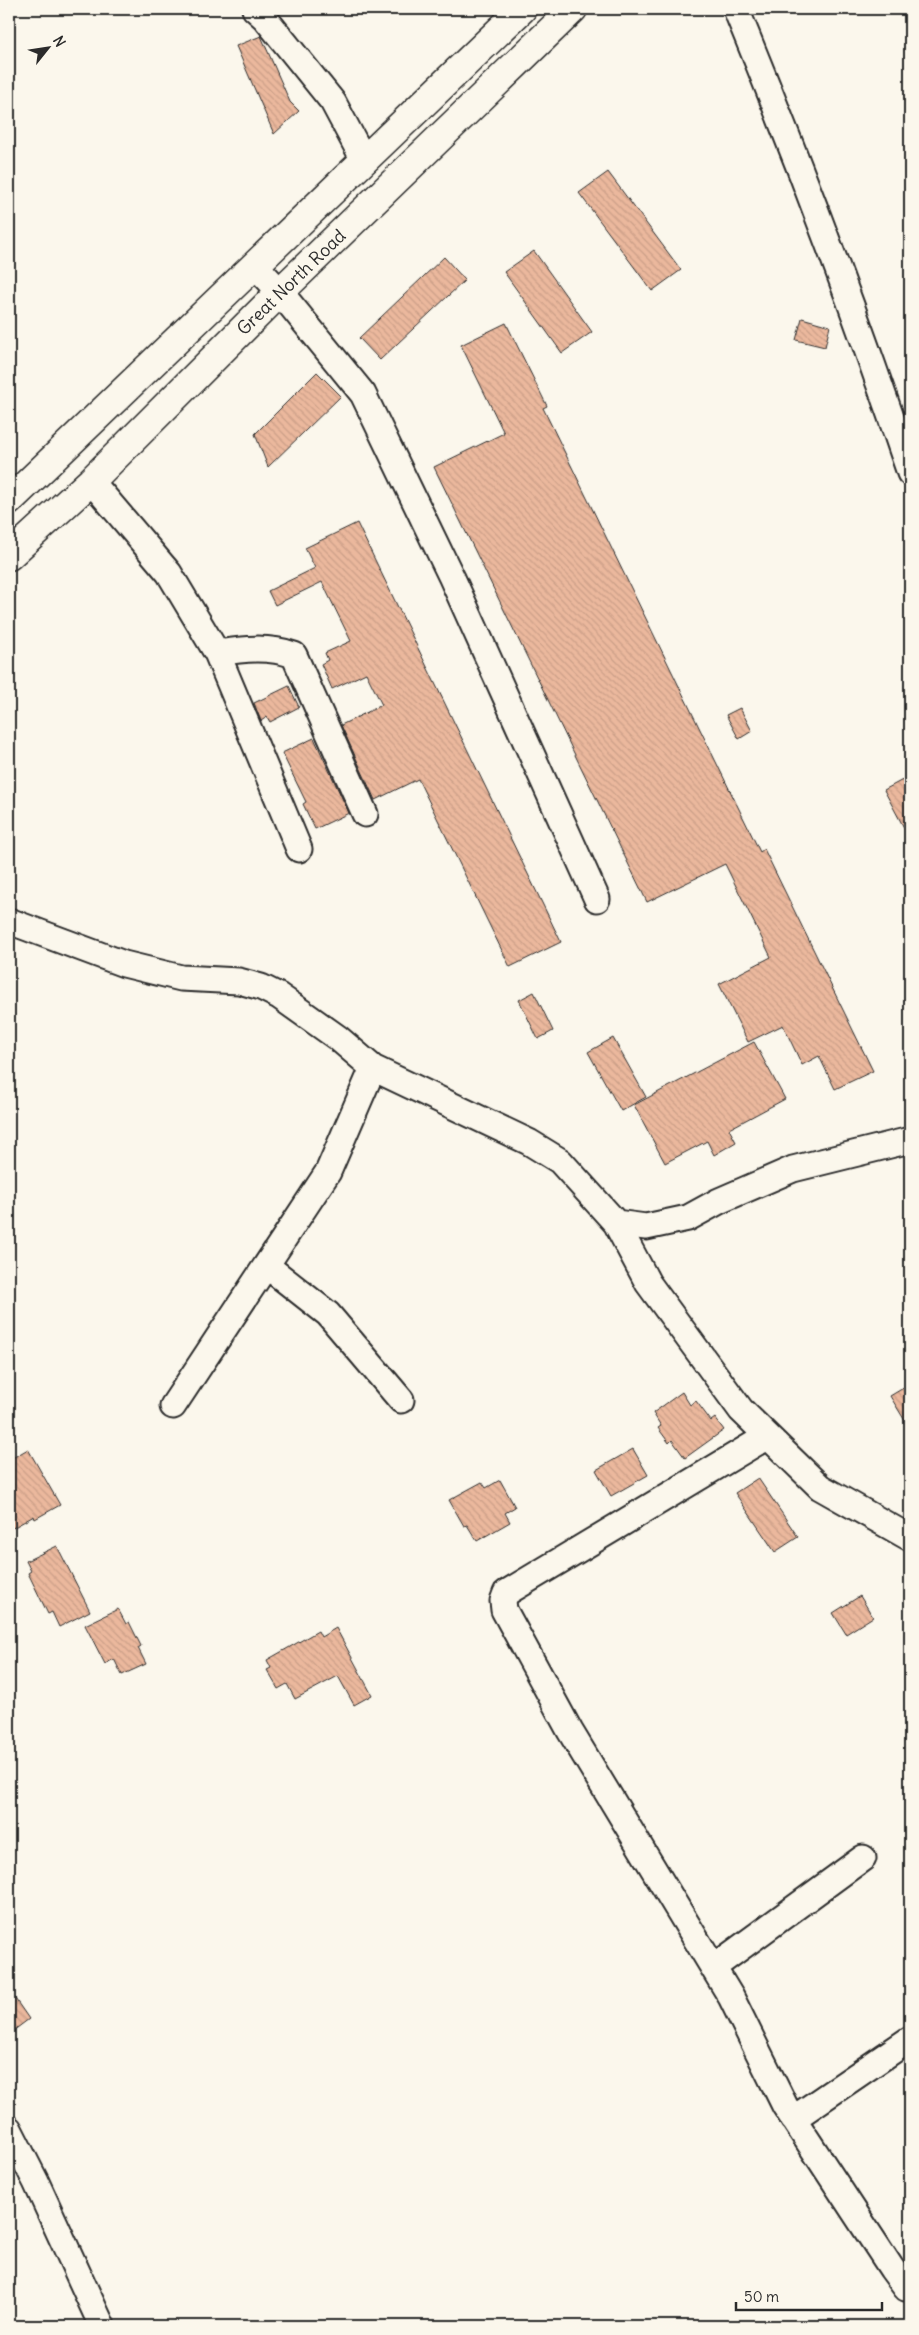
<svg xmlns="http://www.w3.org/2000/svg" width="919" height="2335" font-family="Delius,sans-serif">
<defs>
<pattern id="building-back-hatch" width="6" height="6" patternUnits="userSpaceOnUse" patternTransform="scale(1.25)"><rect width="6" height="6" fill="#ebb89d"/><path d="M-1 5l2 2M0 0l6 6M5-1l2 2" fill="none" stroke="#ca9e87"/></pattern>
</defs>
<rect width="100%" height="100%" fill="#fbf7ec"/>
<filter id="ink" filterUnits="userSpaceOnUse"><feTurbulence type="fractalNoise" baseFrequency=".02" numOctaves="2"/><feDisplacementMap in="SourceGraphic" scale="10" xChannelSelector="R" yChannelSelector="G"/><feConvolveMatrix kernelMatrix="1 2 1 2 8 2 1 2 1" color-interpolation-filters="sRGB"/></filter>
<g filter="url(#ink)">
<path fill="url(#building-back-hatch)" stroke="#2b2b2b" d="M261,36L290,102L299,111L274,134L236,46Z
M608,172L681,270L652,291L579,193Z
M534,251L592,332L562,353L504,272Z
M444,257L465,280L380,360L359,338Z
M802,318L830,326L825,347L796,340Z
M506,323L547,406L543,408L760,852L764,849L873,1071L835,1089L819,1056L802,1065L783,1025L748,1042L719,984L771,957L725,864L647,902L434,467L504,433L461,345Z
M317,372L341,396L268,467L255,434Z
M357,523L561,942L510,967L418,779L375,800L341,725L382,705L366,673L332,689L321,664L328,660L325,653L351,641L322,582L275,605L268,591L315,568L305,548Z
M289,686L299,707L270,722L267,717L261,721L254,703Z
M740,708L752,731L739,739L726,715Z
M314,738L349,813L315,829L303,804L306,802L282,753Z
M910,776V839L884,790Z
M534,992L553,1031L538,1039L519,1000Z
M613,1038L646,1097L621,1111L588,1052Z
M754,1042L785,1099L729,1129L736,1142L714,1155L707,1141L665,1163L634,1105Z
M910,1384V1429L890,1396Z
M682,1392L690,1405L696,1401L711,1421L715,1418L724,1430L685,1458L672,1440L669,1443L658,1428L661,1426L653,1413Z
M28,1449L60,1505L35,1519L34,1516L9,1530V1460Z
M633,1449L648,1475L611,1496L596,1470Z
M758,1478L798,1537L775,1552L735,1493Z
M500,1480L515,1507L505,1513L510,1522L477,1541L467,1525L464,1526L449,1500L482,1482L486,1488Z
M57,1546L90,1611L59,1627L52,1612L48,1614L28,1573L31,1571L26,1561Z
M860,1596L873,1617L846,1634L833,1613Z
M118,1609L126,1624L129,1622L141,1646L138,1648L146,1664L122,1675L114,1659L105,1664L85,1625Z
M336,1628L372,1695L354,1705L338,1676L295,1699L287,1684L278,1689L267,1670L271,1668L267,1660L318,1631L321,1637Z
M9,1990L29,2019L9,2034Z"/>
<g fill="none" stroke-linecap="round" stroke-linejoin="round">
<defs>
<path id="minor" d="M255,9L265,18L333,102L364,160
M736,9C799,162 857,316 910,473
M255,265L280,292L363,394L452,578L597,899
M91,481L169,573L217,653L299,849
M217,653C244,649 268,646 294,655L365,814
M9,921L124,964L181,978L239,981L261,987L279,996L338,1038L373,1068L529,1142L560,1161L616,1223L648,1283L741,1410L820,1487L910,1538
M616,1223L646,1227L688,1218L719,1201L793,1169L910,1140
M267,1266L328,1314L401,1400
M173,1406L328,1172L373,1068
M766,1437L506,1593L503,1601L504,1610L570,1731L731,1997L785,2106L892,2269L906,2288L910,2287
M714,1967L863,1858
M793,2119L910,2039
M9,2129L36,2182L102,2326"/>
<path id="highway" d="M9,501L522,9
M9,556L91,481L280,292L573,9"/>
</defs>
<use href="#minor" stroke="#2b2b2b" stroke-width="29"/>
<use href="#highway" stroke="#2b2b2b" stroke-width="31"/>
<use href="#minor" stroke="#fbf7ec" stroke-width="25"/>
<use href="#highway" stroke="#fbf7ec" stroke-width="28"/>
</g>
</g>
<g text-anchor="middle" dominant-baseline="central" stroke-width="4" stroke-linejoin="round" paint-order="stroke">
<g font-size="18" fill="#2b2b2b" stroke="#fbf7ec">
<text transform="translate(291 282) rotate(-44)">Great North Road</text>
</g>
</g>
<rect width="919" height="2335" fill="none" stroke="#fbf7ec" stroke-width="30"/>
<rect x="15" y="15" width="889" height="2305" fill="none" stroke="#2b2b2b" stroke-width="2" filter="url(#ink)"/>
<g transform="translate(48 48) rotate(60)" stroke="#fbf7ec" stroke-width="4" paint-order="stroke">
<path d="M0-4L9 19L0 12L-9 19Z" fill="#2b2b2b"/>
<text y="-8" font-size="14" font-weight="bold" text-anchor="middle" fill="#2b2b2b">N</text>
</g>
<path d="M736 2302v8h146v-8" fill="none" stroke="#2b2b2b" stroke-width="2.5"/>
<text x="744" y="2302" font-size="15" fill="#2b2b2b" stroke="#fbf7ec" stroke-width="4" paint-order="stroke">50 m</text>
</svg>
